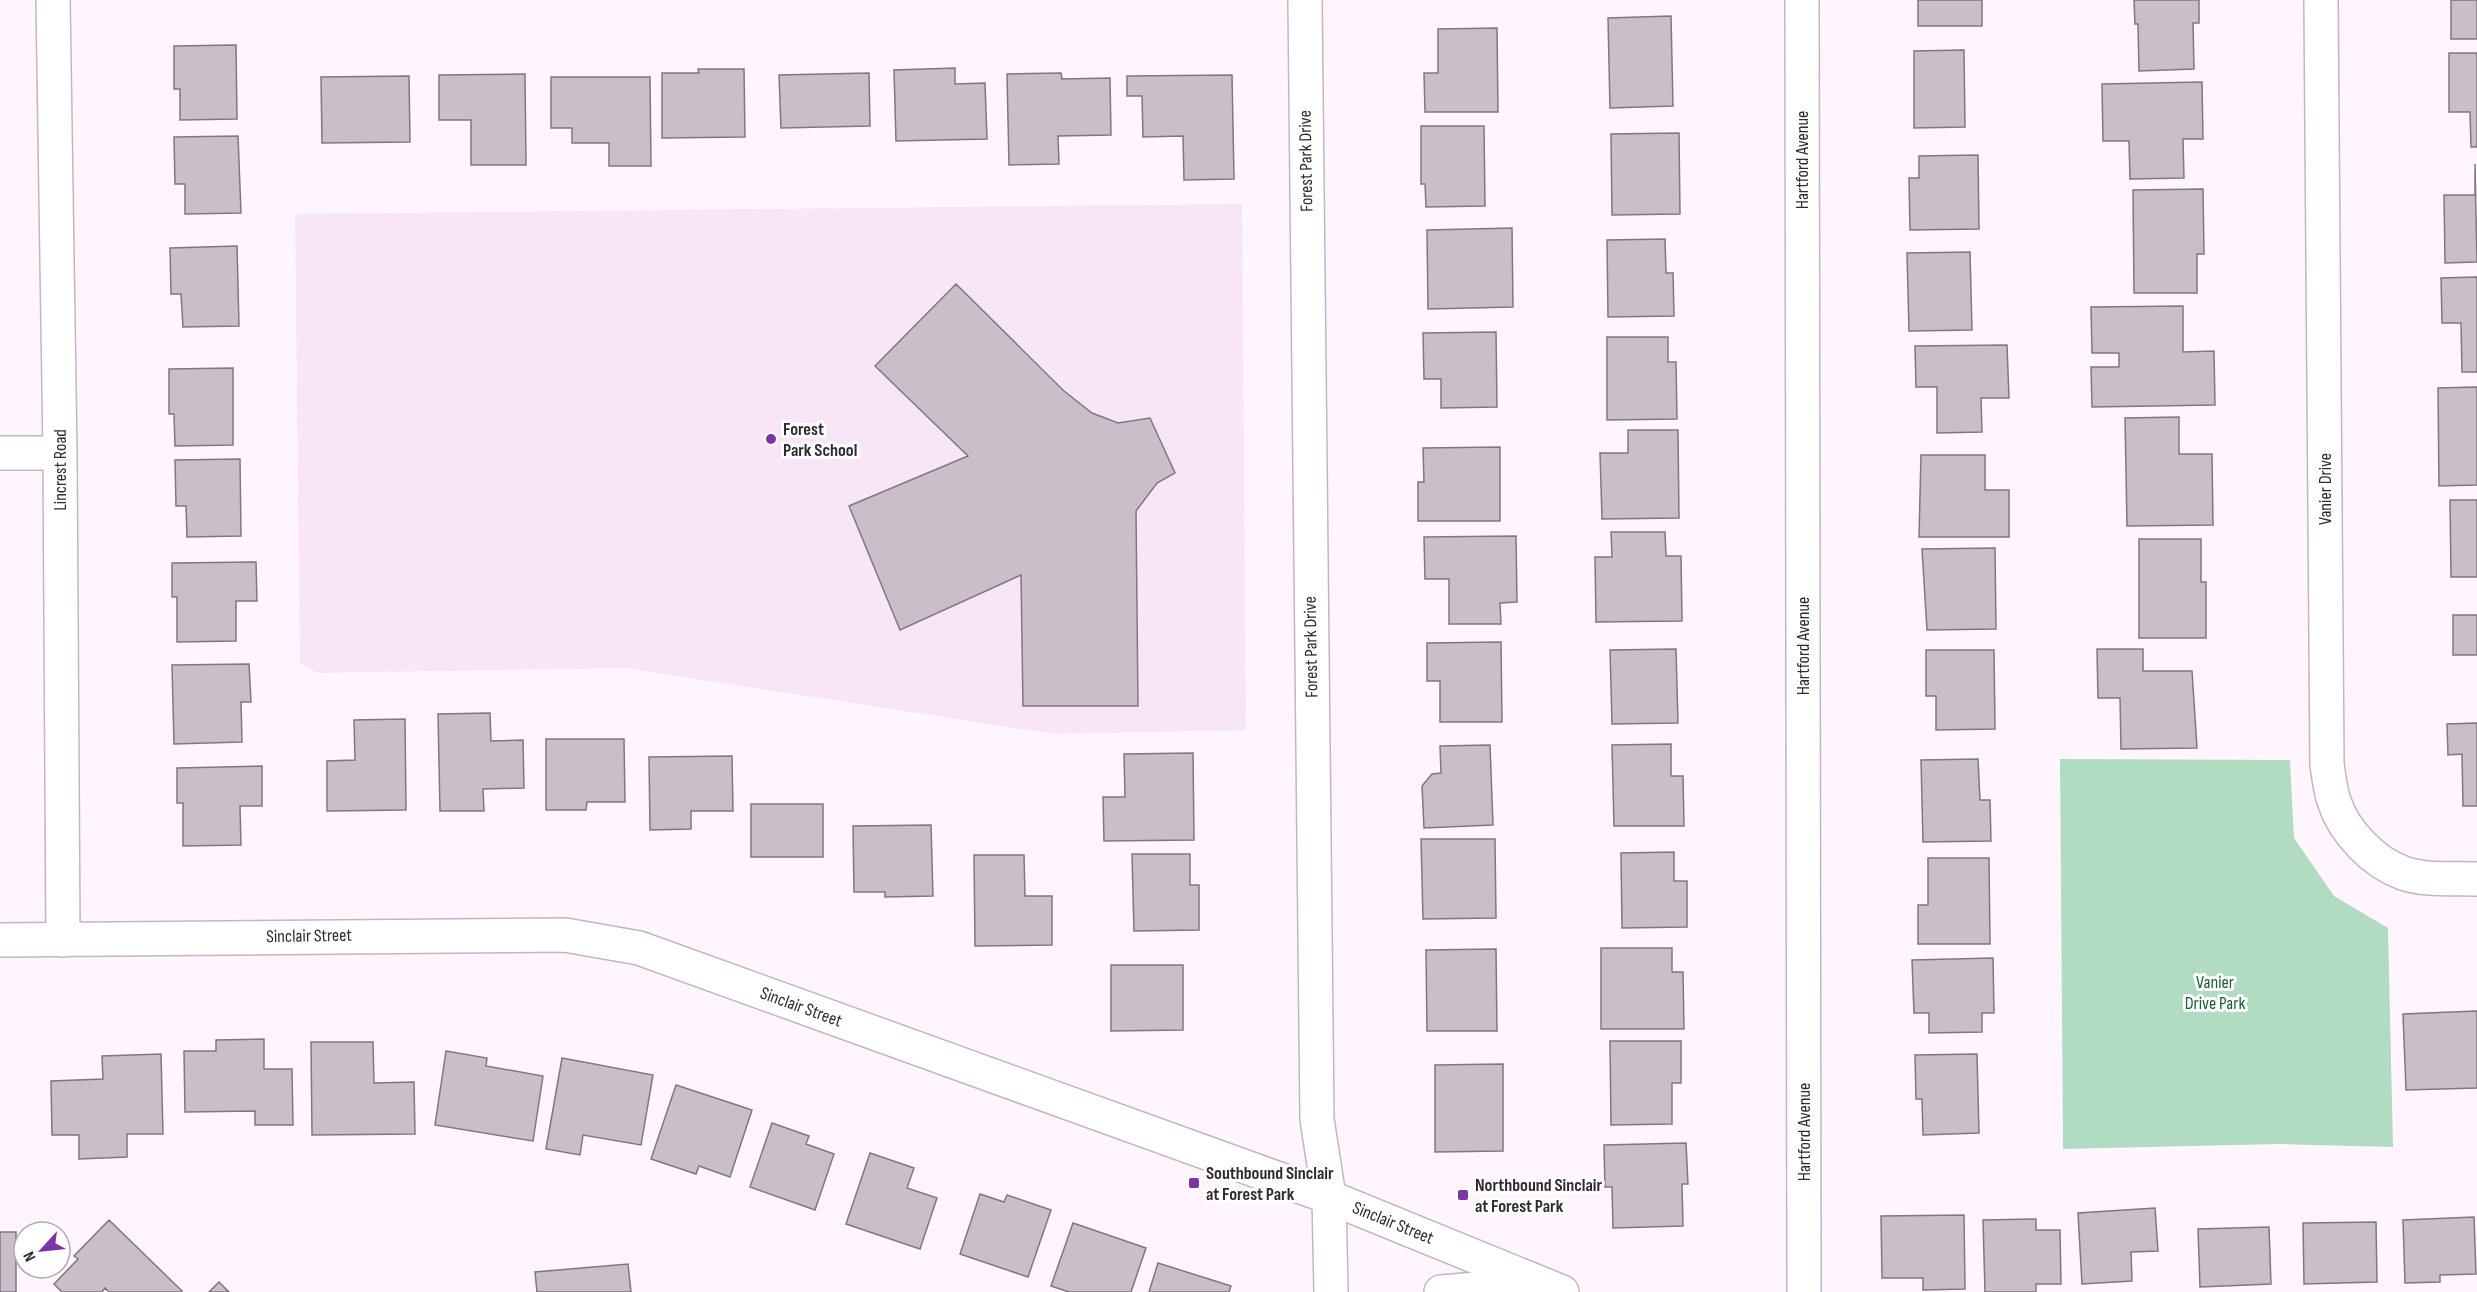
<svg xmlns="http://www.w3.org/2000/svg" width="2477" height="1292" font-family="'Sofia Sans Condensed',sans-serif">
<rect width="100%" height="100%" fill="#fff5fe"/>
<path fill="#f8e5f6" d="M1242,204L1246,730L1054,734L625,668L318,673L300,663L295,214Z"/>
<path fill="#b2dcc1" d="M2060,759L2290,760L2294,838L2334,896L2388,928L2393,1147L2279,1144L2063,1149Z"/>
<path fill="#cabec9" stroke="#817681" stroke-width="1.5" d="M1918,0H1982V26H1918Z
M2134,0H2199V23H2193L2194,69L2139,71L2138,24H2135Z
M2451,0H2477V39H2451Z
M1671,16L1673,106L1610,108L1608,18Z
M1497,28L1498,112H1425L1424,73H1438V29Z
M236,45L237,119L180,120V89H174V46Z
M1964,50L1965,127L1914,128V51Z
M2449,53H2477V147H2471L2470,112H2449Z
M955,68V84L985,83L987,139L896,141L894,70Z
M698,69H744L745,137L662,138V73H699Z
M869,73L870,126L781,128L779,75Z
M1061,73L1062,79L1110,78L1111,135L1058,136L1059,164L1009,165L1007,74Z
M525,74L526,165H471V120H439V75Z
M1232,75L1234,179L1184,180L1183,136L1143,137L1142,96H1127V76Z
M409,76L410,142L322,143L321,77Z
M551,77H650L651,166H609V143H572V128H551Z
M2202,82L2203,139H2183L2184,178L2130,179L2129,141H2103L2102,84Z
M1421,126H1484L1485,206L1426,207L1425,184H1421Z
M1679,133L1680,214L1612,215L1611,134Z
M238,136L241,213L185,214V184H175L174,137Z
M1978,155L1979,229L1910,230L1909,178H1919V156Z
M2475,164L2477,262L2445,263L2444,195H2475Z
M2203,189L2204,254H2197V293H2134L2133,190Z
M1512,228L1513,307L1428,309L1427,230Z
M1665,239L1666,273H1673L1674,316L1608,317L1607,240Z
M237,246L239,326L183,327L181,294H171L170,248Z
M1970,252L1972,330L1909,331L1907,253Z
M2477,277V372H2462L2461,323H2442L2441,278Z
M956,284L1064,391L1092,413L1118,423L1150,418L1175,473L1157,483L1136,511L1138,706H1023L1021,575L900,630L849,506L968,456L875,366Z
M2183,306V352L2214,351L2215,405L2092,407L2091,367H2119V353H2092L2091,307Z
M1496,332L1497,407L1441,408V379H1424L1423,333Z
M1607,337H1668V362H1676L1677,419L1607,420Z
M2007,345L2009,398H1981L1982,432L1937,433V387H1916L1915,346Z
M233,368V445L175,446L174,414H169V369Z
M2477,387V485L2439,486L2438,388Z
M2179,417V454H2212L2213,525L2127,526L2125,418Z
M1628,430H1678L1679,518L1602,519L1600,453H1628Z
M1500,447V521H1418V482H1424L1423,448Z
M1921,455H1985V490H2009V537H1919Z
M240,459L241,536L187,537L186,506H176L175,460Z
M2450,500H2477V577H2451Z
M1611,532H1665L1666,556H1681L1682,621L1596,622L1595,557H1612Z
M1516,536L1517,602L1500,603L1501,624H1449V579H1425L1424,537Z
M2139,539H2201V582H2206V638H2139Z
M1995,548L1996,629L1927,630L1922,549Z
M256,562L257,601H236V641L177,642V597H172V563Z
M2453,615H2477V655H2453Z
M1501,642L1502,722H1440V681H1427V643Z
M1676,649L1678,723L1612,724L1610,650Z
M2097,649H2143V671H2192L2197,748L2121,749L2120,698H2098Z
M1926,650H1994L1995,729L1936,730V696H1926Z
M249,664L251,702H241L242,742L174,744L172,665Z
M490,713L491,741L523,740L524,788L483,789L484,811H440L438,714Z
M405,719L406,810L327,811V761L355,760L354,720Z
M2477,723V806H2463L2462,754L2448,755L2447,724Z
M546,739H624L625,802H587L586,810H546Z
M1671,744V776H1683L1684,826H1614L1612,745Z
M1490,745L1493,825L1424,828L1422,786L1432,774L1441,773L1440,746Z
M1193,753L1194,840L1104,841L1103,797H1125L1124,754Z
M732,756L733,811H691V829L650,830L649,757Z
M1978,759L1980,800H1990L1991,841L1923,842L1921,760Z
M262,766V806H240L241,845L183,846V803H177V768Z
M751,804H823V857H751Z
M931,825L933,896L885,897V892H854L853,826Z
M1421,839H1495L1496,918L1423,919Z
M1674,852V881H1687V927L1622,928L1621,853Z
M1132,854H1190V885H1199V930L1134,931Z
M974,855H1024L1025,896H1052V945L975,946Z
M1928,858H1989L1990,944H1918V905H1928Z
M1601,948H1672V972H1683L1684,1029H1601Z
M1496,949L1497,1031H1427L1426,950Z
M1993,958L1994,1013H1982V1032L1929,1033V1013H1914L1912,960Z
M1111,965H1183V1030L1111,1031Z
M2477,1011V1088L2406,1090L2403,1014Z
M264,1039V1069H292L293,1125H255V1111L185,1112L184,1051H216V1040Z
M1610,1041H1681V1083H1672V1124L1611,1125Z
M311,1042H373L374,1083L414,1082L415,1134L312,1135Z
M446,1051L487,1058L486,1066L543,1076L533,1141L435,1125Z
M161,1054L163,1134H127V1157L79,1159V1135H52L51,1081L103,1079L102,1056Z
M1977,1054L1979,1133L1923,1135L1922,1099H1916L1915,1055Z
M562,1058L653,1075L641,1145L583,1135L580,1155L546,1149Z
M1503,1064V1151L1435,1152V1065Z
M676,1085L752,1110L730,1177L699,1166L696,1174L651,1159Z
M772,1123L809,1136L806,1144L834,1154L815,1210L750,1187Z
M1686,1143L1688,1184H1682L1683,1226L1613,1228L1612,1187H1605L1604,1145Z
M870,1153L914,1168L907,1188L937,1198L920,1249L846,1224Z
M980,1194L1004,1202L1007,1195L1051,1210L1028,1277L960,1254Z
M2155,1208L2158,1251L2131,1252L2132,1281L2082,1284L2078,1213Z
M1964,1215L1965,1289L1923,1290V1278H1882L1881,1216Z
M2474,1217L2476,1274L2440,1275V1282L2405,1283L2403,1220Z
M2036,1219V1230H2060L2061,1284H2036V1292H1985L1983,1220Z
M109,1220L182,1291L181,1292H109L105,1288L102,1292H62L54,1284L78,1259L74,1256Z
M2376,1222L2377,1282L2304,1284L2303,1223Z
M1073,1223L1146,1248L1131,1292H1069L1051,1286Z
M2269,1227L2271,1284L2200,1287L2198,1229Z
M0,1232H16V1292H0Z
M1158,1263L1231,1286L1229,1292H1149Z
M628,1264L631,1292H537L535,1272Z
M219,1282L229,1292H209Z"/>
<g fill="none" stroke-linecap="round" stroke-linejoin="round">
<defs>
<path id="street" d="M53,0L60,453L63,940
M1305,0L1317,1119L1329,1197L1331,1292
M1802,0L1804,1292
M2321,0L2327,765C2329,776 2330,790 2334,801C2344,832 2373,862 2403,873C2425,881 2454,878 2477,879
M0,453H60"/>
<path id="secondary" d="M0,940L565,935L639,948L1329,1197L1562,1292
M1441,1292L1535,1284"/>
</defs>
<use href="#street" stroke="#c2b6c1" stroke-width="36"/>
<use href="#secondary" stroke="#c2b6c1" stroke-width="36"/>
<use href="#street" stroke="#fff" stroke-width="33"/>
<use href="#secondary" stroke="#fff" stroke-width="33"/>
</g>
<g fill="#7b33a6" stroke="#fff" stroke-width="2">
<circle cx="771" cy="439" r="6"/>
<rect x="1188" y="1177" width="12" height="12" rx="3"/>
<rect x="1457" y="1189" width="12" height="12" rx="3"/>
</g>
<g text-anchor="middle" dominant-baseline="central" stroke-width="6" stroke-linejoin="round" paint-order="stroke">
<g font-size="18" fill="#302b30" stroke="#fff">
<text transform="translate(1802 160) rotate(-90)">Hartford Avenue</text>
<text transform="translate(1306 161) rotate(-91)">Forest Park Drive</text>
<text transform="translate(60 470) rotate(-90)">Lincrest Road</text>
<text transform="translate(2325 489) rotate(-90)">Vanier Drive</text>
<text transform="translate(1803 646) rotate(-90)">Hartford Avenue</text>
<text transform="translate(1311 647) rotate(-91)">Forest Park Drive</text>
<text transform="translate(309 936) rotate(-1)">Sinclair Street</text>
<text transform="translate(801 1007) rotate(20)">Sinclair Street</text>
<text transform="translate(1804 1132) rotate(-90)">Hartford Avenue</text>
<text transform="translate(1393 1223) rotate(22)">Sinclair Street</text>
</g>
<g font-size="18" font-weight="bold" fill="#302b30" stroke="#fff" text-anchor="start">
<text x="783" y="429">Forest<tspan x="783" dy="21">Park School</tspan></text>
<text x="1206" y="1173">Southbound Sinclair<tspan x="1206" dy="21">at Forest Park</tspan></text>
<text x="1475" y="1185">Northbound Sinclair<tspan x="1475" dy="21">at Forest Park</tspan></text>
</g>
<g font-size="18" fill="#1a5c3a" stroke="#fff">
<text x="2215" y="982">Vanier<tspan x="2215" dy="21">Drive Park</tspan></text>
</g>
</g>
<g transform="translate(42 1250) rotate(243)"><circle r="28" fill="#ffffff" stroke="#acaaac" stroke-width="1.5"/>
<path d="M0-4.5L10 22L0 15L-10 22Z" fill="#7b33a6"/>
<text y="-9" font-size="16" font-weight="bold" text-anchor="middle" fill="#302b30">N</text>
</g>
</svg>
